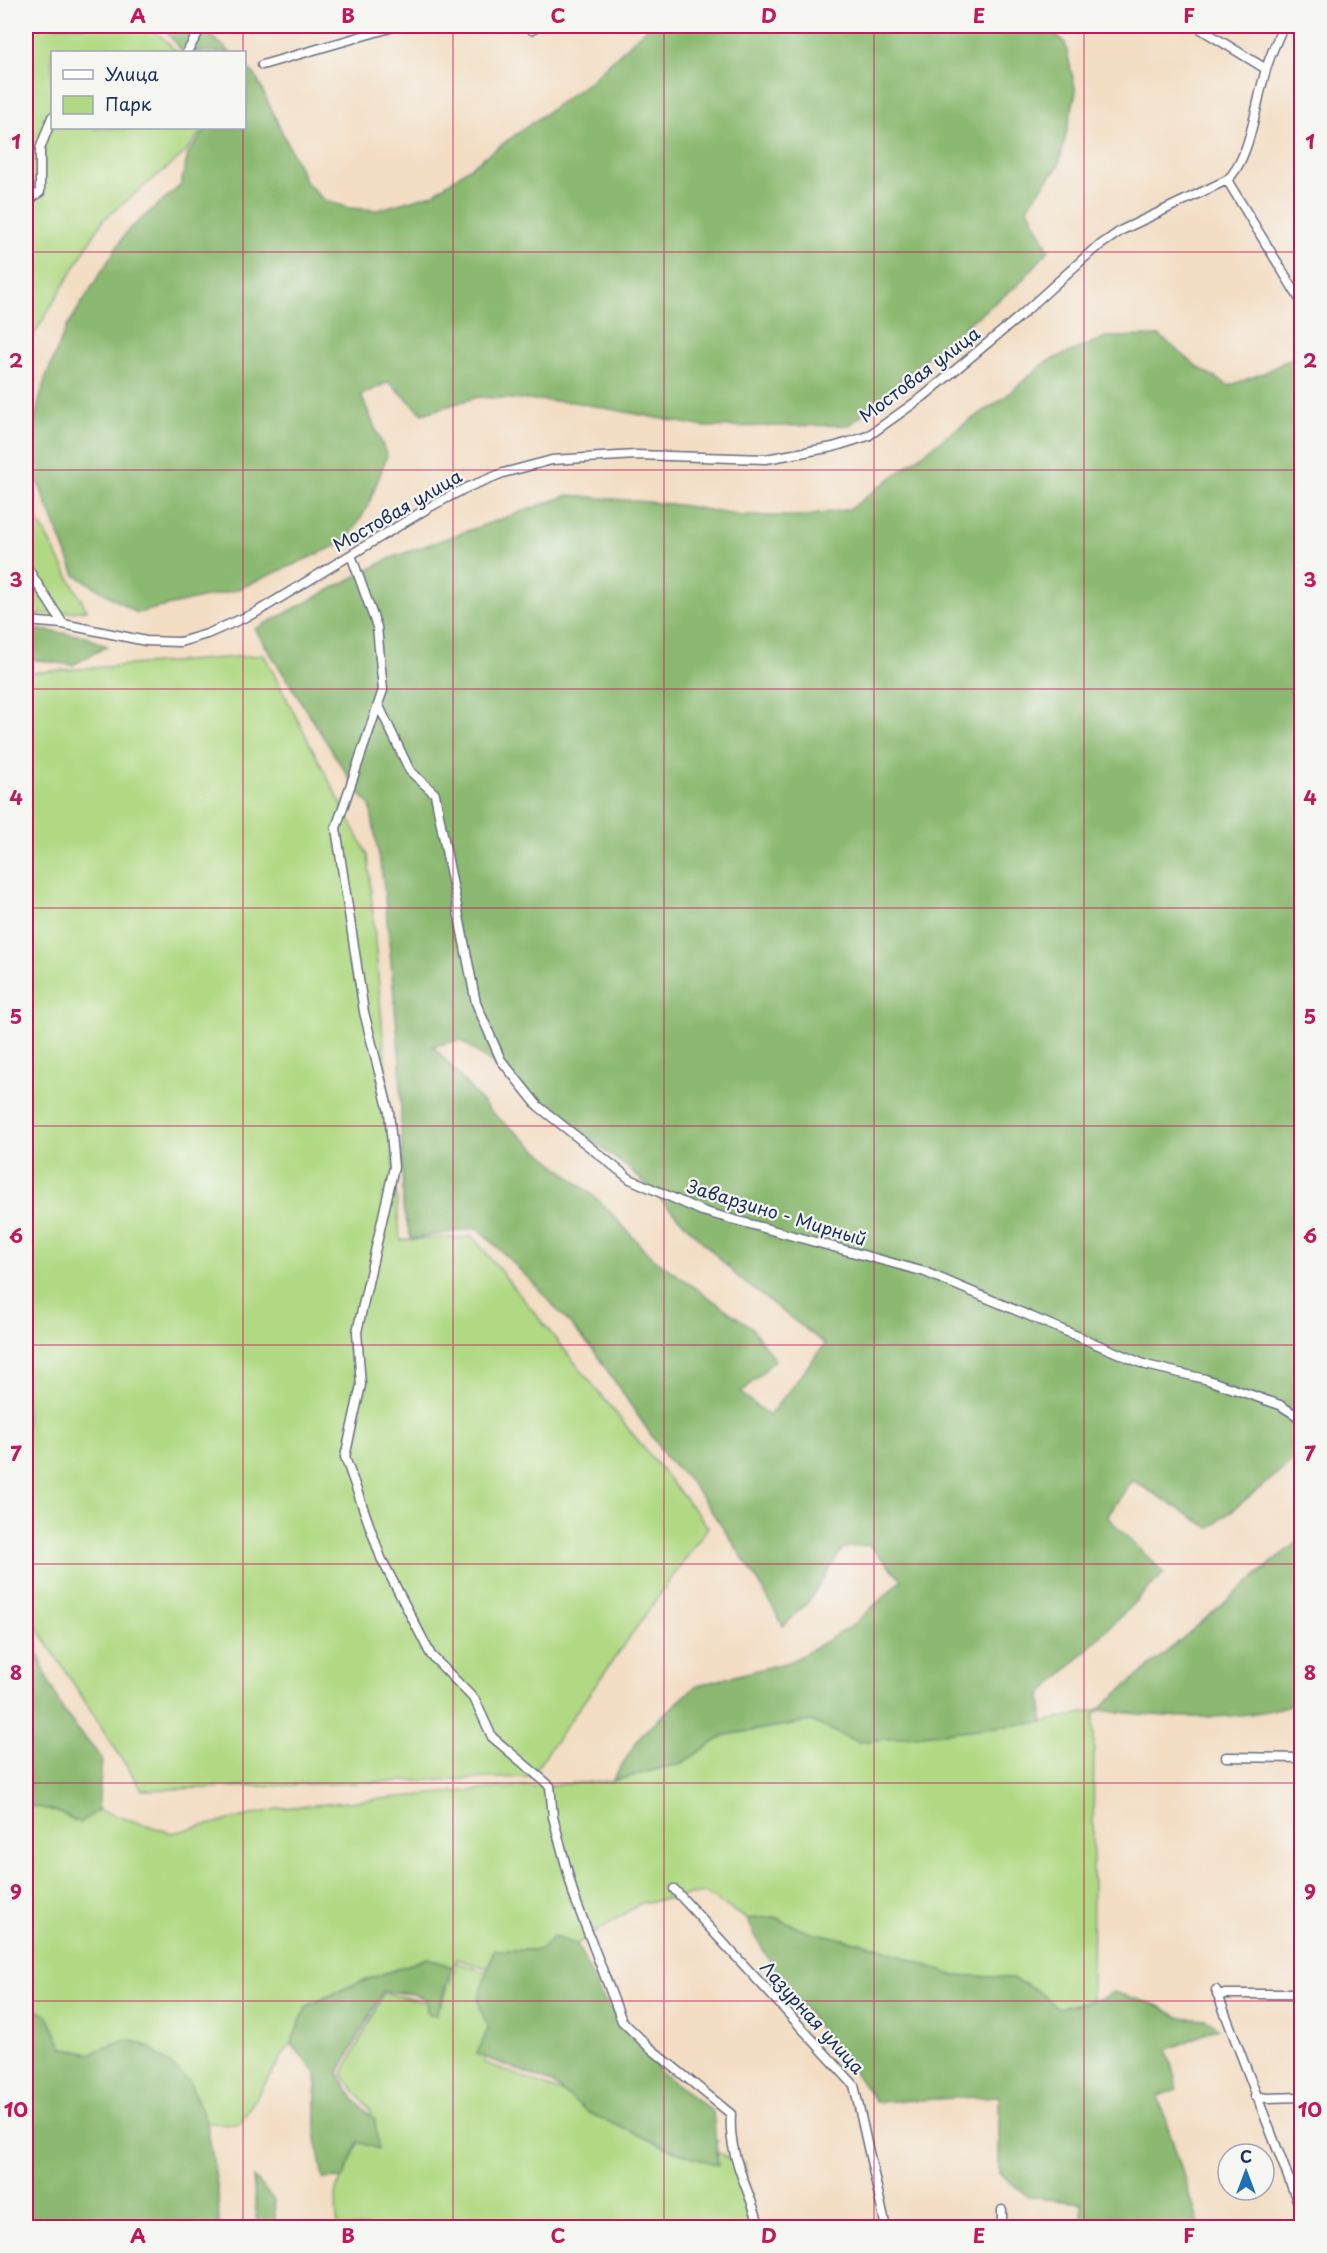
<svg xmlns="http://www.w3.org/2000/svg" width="1327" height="2253" font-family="'Playpen Sans',sans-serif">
<rect width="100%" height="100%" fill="#f6f6f2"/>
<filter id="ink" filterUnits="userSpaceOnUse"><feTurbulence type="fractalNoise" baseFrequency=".0167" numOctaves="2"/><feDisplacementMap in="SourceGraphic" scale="12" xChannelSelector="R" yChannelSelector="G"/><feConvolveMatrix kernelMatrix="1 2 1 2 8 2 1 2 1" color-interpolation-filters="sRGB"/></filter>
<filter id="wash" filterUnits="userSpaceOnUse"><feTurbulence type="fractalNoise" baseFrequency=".008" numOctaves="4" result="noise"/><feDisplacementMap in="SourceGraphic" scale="24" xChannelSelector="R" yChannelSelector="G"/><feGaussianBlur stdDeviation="1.35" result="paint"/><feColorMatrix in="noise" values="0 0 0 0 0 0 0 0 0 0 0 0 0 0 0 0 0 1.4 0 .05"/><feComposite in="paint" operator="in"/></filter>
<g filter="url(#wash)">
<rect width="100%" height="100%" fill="#f3ddc3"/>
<path fill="#b1d983" stroke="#668470" stroke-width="1.5" d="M26,26H150L177,52H52V128H204L186,152L103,220L26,348Z
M26,499L87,610L26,616Z
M264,655L368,856L400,1240L473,1237L708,1527L530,1777L142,1790L26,1610V673Z
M1098,1710L1094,1715L1092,2000L1058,2008L1036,1990L1012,1978L952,1975L877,1947L800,1929L775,1917L747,1919L704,1893L641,1903L577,1944L553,1937L541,1950H494L488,1968L457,1959L452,1967L427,1958L355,1984L307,2006L291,2043L239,2124L207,2123L188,2080L126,2040L89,2054L63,2048L47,2015L26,2005V1805L56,1811L80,1823L98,1810L172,1833L282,1808L500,1788L612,1781L682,1763L725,1735L811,1721L858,1742L1043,1722Z
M457,1963L513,1979L484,2062L744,2163L756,2227H337L336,2190L372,2112L342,2075L384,1993L441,2005Z"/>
<path fill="#8cb971" stroke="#547468" stroke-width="1.5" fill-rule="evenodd" d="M649,26H1044L1065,43L1076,92L1059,165L1027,207L1049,250L1019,284L936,349L850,425L705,427L573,402L477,397L423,414L389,382L361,395L387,456L368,506L347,541L236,590L137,613L75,575L34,472V421L45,379L66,328L127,231L181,185L188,154L207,128H244L245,66L255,75L306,182L324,200L349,208L377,210L433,194L589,82Z
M162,27L208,33L230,52H183Z
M1160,336L1199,368L1229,386L1266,372L1301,353V1455L1210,1528L1132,1480L1107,1517L1164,1573L1041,1695L1043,1722L858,1742L811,1721L725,1735L682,1763L612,1781L641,1735L696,1686L792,1661L852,1626L902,1580L869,1545L843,1548L809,1601L783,1626L760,1584L730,1538L693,1485L666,1457L594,1351L538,1288L478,1228L411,1239L403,1207L400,1062L384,886L370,805L358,792L255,629L391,558L569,495L680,505L742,516H807L850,509L952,432L1001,400L1046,362L1106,337ZM461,1040L633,1172L740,1279L825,1344L769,1416L741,1393L775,1360L751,1327L650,1256L602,1203L491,1112L433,1046Z
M26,628L83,636L107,646L73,665L29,659Z
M1301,1538V1701C1240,1725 1163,1717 1098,1710Z
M26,1626L31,1630L45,1674L64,1712L102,1759L98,1810L80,1823L56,1811L26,1805Z
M775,1917L800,1929L877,1947L952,1975L1012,1978L1036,1990L1058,2008L1102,1999L1114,1992L1159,2006L1178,2017L1206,2019L1218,2028L1167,2050L1178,2089L1158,2096L1200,2227H1082V2203L1029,2197L999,2173V2096L876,2102C835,2043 776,1984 747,1919Z
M553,1937L577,1944L602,1998L652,2055L659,2071L713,2112L718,2165L672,2150L587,2112L552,2083L477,2054L488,2029L478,2000L494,1950H540Z
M428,1958L452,1967L436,2015L427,2013L426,1999L413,1994L383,1991L338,2074L356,2102L375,2119L378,2149L358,2142L344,2178L323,2179L316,2138V2073L291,2043L307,2006L355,1984Z
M26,2005L47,2015L63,2048L89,2054L126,2040L136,2042L149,2047L188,2080L207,2123L218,2191L219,2227H26Z
M253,2177L274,2200L276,2227H257Z"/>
</g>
<g filter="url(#ink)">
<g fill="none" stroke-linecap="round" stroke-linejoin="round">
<defs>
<path id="minor" d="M531,26L532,30L538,26
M1196,26L1266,69
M187,52L202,26
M262,65L397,26
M1227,180L1302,303
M26,202L40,192V149L52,117
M351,555L377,627L383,690L336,828L364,1012L389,1112L394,1167L357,1332L361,1385L345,1457L381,1558L431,1655L475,1700L492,1737L550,1786L553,1817L574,1896L622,2021L649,2047L731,2114C728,2158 749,2187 760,2228
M26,566L63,624L146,641L180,642L207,634L255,613L428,508L466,488L503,473L552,460L636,455L766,459L833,447L868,436L924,396L1019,317L1093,250L1122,230L1227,180C1250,160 1256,103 1265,73C1269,57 1277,41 1283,26
M26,621L63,624
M379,706L410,771L435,794L476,1003L501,1060L538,1106L630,1179L702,1211L925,1272L1146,1365L1205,1379L1280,1405L1302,1419
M1226,1757L1302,1758
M674,1889L854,2085L886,2228
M1216,1990L1302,2213
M1217,1994H1302
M1255,2096L1266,2098L1302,2097
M1002,2210V2228"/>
</defs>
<use href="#minor" stroke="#676c81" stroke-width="11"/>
<use href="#minor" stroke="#fff" stroke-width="8"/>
</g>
</g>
<path fill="none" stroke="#c2185b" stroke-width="1.5" stroke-opacity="0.55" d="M243,26V52M453,26V2228M664,26V2228M874,26V2228M1084,26V2228M243,128V2228M26,252H1302M26,470H1302M26,689H1302M26,908H1302M26,1126H1302M26,1345H1302M26,1564H1302M26,1783H1302M26,2001H1302"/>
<g text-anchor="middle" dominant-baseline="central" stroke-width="4.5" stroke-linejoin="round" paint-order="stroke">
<g font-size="18" fill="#1b2f5e" stroke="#f6f6f2">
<text transform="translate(919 374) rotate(-37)">Мостовая улица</text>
<text transform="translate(397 510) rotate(-30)">Мостовая улица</text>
<text transform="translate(777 1212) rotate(17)">Заварзино - Мирный</text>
<text transform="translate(813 2017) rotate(48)">Лазурная улица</text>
</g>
</g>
<rect width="1327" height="2253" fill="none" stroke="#f6f6f2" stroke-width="66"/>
<rect x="51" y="51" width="195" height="78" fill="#f6f6f2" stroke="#9ea6b7" stroke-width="1.5"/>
<rect x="63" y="70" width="30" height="9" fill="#ffffff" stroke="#9ea6b7" stroke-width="1.5"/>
<text x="105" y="81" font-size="18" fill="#1b2f5e">Улица</text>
<rect x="63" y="96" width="30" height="18" fill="#b1d983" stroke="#9ea6b7" stroke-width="1.5"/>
<text x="105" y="111" font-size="18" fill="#1b2f5e">Парк</text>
<g transform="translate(1246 2172)"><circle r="28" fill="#f6f6f2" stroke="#9ea6b7" stroke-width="1.5"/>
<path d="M0-4.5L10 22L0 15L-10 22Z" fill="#1f6fb2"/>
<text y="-9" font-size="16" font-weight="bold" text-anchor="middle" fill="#1b2f5e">С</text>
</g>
<rect x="33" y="33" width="1261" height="2187" fill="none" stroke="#c2185b" stroke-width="2"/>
<g font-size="20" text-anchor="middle" font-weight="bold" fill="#c2185b">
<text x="138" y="23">A</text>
<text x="348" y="23">B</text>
<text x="558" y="23">C</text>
<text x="769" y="23">D</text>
<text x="979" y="23">E</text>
<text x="1189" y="23">F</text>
<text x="16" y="149">1</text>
<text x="1310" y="149">1</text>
<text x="16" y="368">2</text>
<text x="1310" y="368">2</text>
<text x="16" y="587">3</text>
<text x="1310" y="587">3</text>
<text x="16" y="805">4</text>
<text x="1310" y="805">4</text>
<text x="16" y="1024">5</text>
<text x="1310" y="1024">5</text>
<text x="16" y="1243">6</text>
<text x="1310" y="1243">6</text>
<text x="16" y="1461">7</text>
<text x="1310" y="1461">7</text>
<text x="16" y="1680">8</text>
<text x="1310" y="1680">8</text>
<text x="16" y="1899">9</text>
<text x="1310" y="1899">9</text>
<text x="16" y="2117">10</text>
<text x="1310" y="2117">10</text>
<text x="138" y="2243">A</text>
<text x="348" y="2243">B</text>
<text x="558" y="2243">C</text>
<text x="769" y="2243">D</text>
<text x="979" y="2243">E</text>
<text x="1189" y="2243">F</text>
</g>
</svg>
